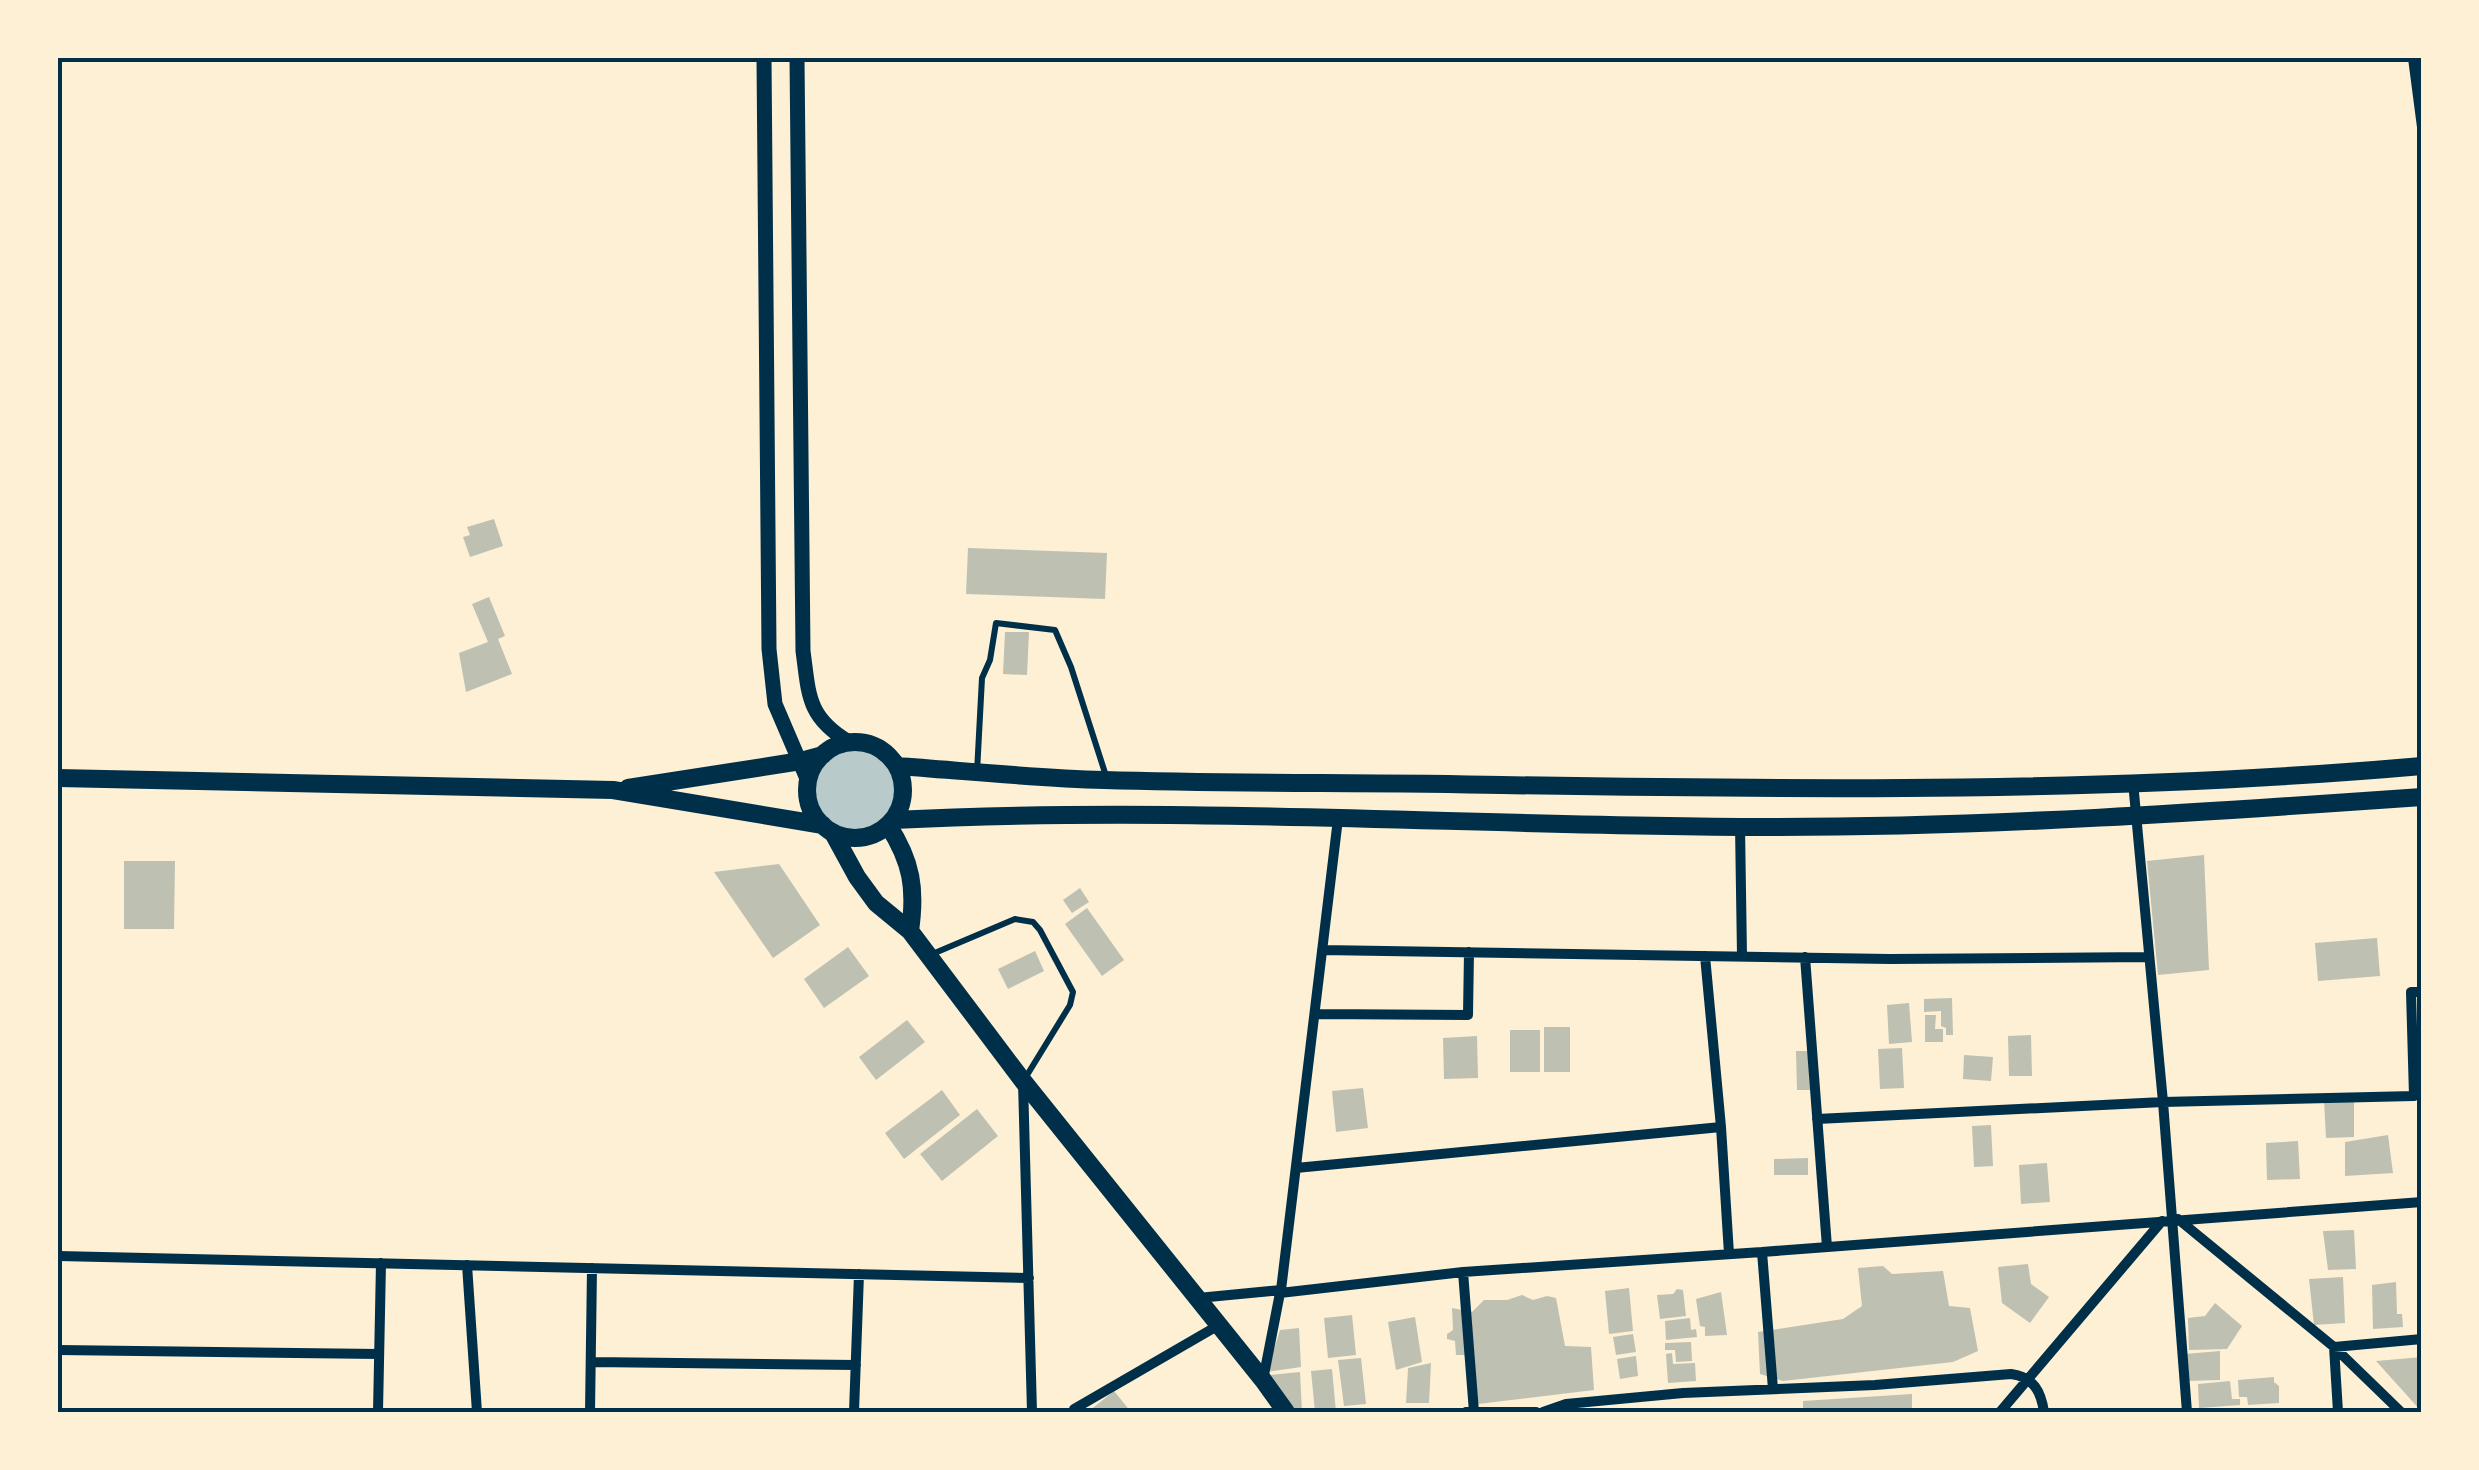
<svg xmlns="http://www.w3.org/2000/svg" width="2479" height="1470" font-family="'Work Sans',sans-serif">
<rect width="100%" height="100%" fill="#fdf0d5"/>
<path fill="#b9caca" d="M813 789a41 41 0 1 1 82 0a41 41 0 1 1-82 0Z"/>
<path fill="#bec0b2" d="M494,519L503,546L470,557L463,537L470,535L467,527Z
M968,548L1107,553L1105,599L966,594Z
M489,597L505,636L498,639L512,674L466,692L459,653L488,642L472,604Z
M1005,632H1029L1027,675L1003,674Z
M2204,855L2209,970L2158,975L2147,861Z
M124,861H175L174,929H124Z
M779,864L820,925L773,958L714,872Z
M1080,888L1089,902L1072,913L1063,900Z
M1087,908L1124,960L1102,976L1065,924Z
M2377,938L2380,976L2318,981L2315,943Z
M848,947L869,976L824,1008L804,979Z
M1035,951L1044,971L1008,989L998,969Z
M1952,998L1953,1035H1946V1028L1941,1026V1011L1924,1012V999Z
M1909,1003L1912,1042L1889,1044L1887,1005Z
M1925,1015H1936L1935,1029H1943V1042H1925Z
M907,1020L925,1042L876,1080L859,1057Z
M1544,1027H1570V1072H1544Z
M1510,1030H1540V1072H1510Z
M2031,1035L2032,1076H2009L2008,1036Z
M1477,1036L1478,1078L1444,1079L1443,1038Z
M1902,1048L1904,1088L1880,1089L1878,1049Z
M1796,1051H1809L1810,1090H1797Z
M1964,1055L1993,1057L1991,1081L1963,1079Z
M1363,1088L1368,1128L1336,1132L1332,1091Z
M942,1090L960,1115L904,1159L885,1133Z
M2354,1099V1137L2326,1138L2324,1100Z
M977,1109L998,1136L942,1181L920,1154Z
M1991,1125L1993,1166L1974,1167L1972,1126Z
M2388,1135L2393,1173L2345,1176V1142Z
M2298,1141L2300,1179L2267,1180L2266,1143Z
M1808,1158V1175H1774V1159Z
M2047,1163L2050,1202L2021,1204L2019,1165Z
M2354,1230L2356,1269L2328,1270L2323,1231Z
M2028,1264L2031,1284L2049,1297L2030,1323L2002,1303L1998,1267Z
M1883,1266L1892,1274L1943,1271L1949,1306L1970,1308L1978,1351L1953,1362L1783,1381L1760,1374L1758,1332L1843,1319L1862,1306L1858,1268Z
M2343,1277L2345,1323L2314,1325L2309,1279Z
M2396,1282L2397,1314H2402L2403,1327L2373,1329L2372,1285Z
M1629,1288L1633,1331L1609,1334L1605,1291Z
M1677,1289L1683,1290L1686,1316L1660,1319L1657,1295L1673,1294Z
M1721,1292L1727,1335L1705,1336V1327L1700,1326L1696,1299Z
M1522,1295L1533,1300L1547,1296L1556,1298L1565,1346L1591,1347L1594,1390L1478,1404L1470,1355H1456L1455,1341L1447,1339V1334L1453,1330L1452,1308L1472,1312L1484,1300H1507Z
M2215,1303L2242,1326L2227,1349L2189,1350L2188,1318L2205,1316Z
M1352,1315L1356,1355L1328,1358L1324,1318Z
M1415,1317L1422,1362L1396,1370L1388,1322Z
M1690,1318L1691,1330L1696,1329L1697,1337L1666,1340L1665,1321Z
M1299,1328L1301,1367L1267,1372L1280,1330Z
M1633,1334L1636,1352L1616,1355L1613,1337Z
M1691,1342L1692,1361L1676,1362L1675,1350H1665V1343Z
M2220,1351V1380L2186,1381L2185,1354Z
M1672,1353L1673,1364L1695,1363L1696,1381L1668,1383L1666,1354Z
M1636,1356L1638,1376L1620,1379L1617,1359Z
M2422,1357V1412L2376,1361Z
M1361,1358L1366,1404L1344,1406L1338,1360Z
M1431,1363L1429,1403H1406L1408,1368Z
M1332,1369L1336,1412H1315L1311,1371Z
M1300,1372L1302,1412H1291L1270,1375Z
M2274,1377V1382L2279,1386V1403L2248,1405L2247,1397H2239L2238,1380Z
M2230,1381L2232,1399H2240V1405L2199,1408L2198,1384Z
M1114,1391L1131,1412H1088Z
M1912,1394V1412H1803V1401Z"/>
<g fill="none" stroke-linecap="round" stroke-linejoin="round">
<path stroke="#003049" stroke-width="6" d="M977,772L982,678L990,660L996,623L1055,630L1071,667L1107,779
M930,955L1015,919L1033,922L1040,930L1073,992L1070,1005L1024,1080"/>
<path stroke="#003049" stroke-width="10" d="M2413,58L2422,127
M2133,782L2163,1102L2187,1412
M1740,826L1742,956
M1322,950L1890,959L2149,957
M1705,956L1721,1127L1729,1254
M1805,957L1827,1247
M1315,1014L1468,1015L1469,952
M1023,1082L1032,1412
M1817,1119L2163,1102L2414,1096L2411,992H2422
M1296,1168L1721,1127
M2178,1219L2334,1347L2401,1412
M1762,1252L2422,1202
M58,1256L1029,1278
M467,1265L477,1412
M1463,1272L1474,1412
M1281,1290L1338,819
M1198,1298L1281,1290L1280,1293L1463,1272L1762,1252L1773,1389
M58,1350L379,1354
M591,1362L856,1365
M1263,1380L1280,1293
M1074,1409L1219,1325
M378,1412L381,1263
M590,1412L592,1268
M854,1412L859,1274
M1466,1412H1536
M1543,1412L1566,1404L1683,1393L1875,1385L2011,1374C2034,1377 2041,1392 2044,1412
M2000,1412L2162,1221
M2338,1412L2334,1347L2422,1339"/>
<path stroke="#003049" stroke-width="15" d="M764,58L769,649L775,704L808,781
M797,58L803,651C809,695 807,717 849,742"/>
<path stroke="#003049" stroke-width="18" d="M888,825C912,862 916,889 910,931
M833,833L857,877L876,903L910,931L1023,1081L1263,1380L1286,1412"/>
<path stroke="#003049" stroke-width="18" d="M807 790a48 48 0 1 1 96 0a48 48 0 1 1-96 0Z
M897,766C966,771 1035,778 1104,780C1236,784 1369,782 1502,785C1808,790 2116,793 2422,766
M58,778L613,790L823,825
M628,788L801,761L823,755
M893,820C1187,805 1482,827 1777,827C1992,827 2207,812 2422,797"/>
</g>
<rect width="2479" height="1470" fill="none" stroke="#fdf0d5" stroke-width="120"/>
<rect x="60" y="60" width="2359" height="1350" fill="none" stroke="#003049" stroke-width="4"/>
</svg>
